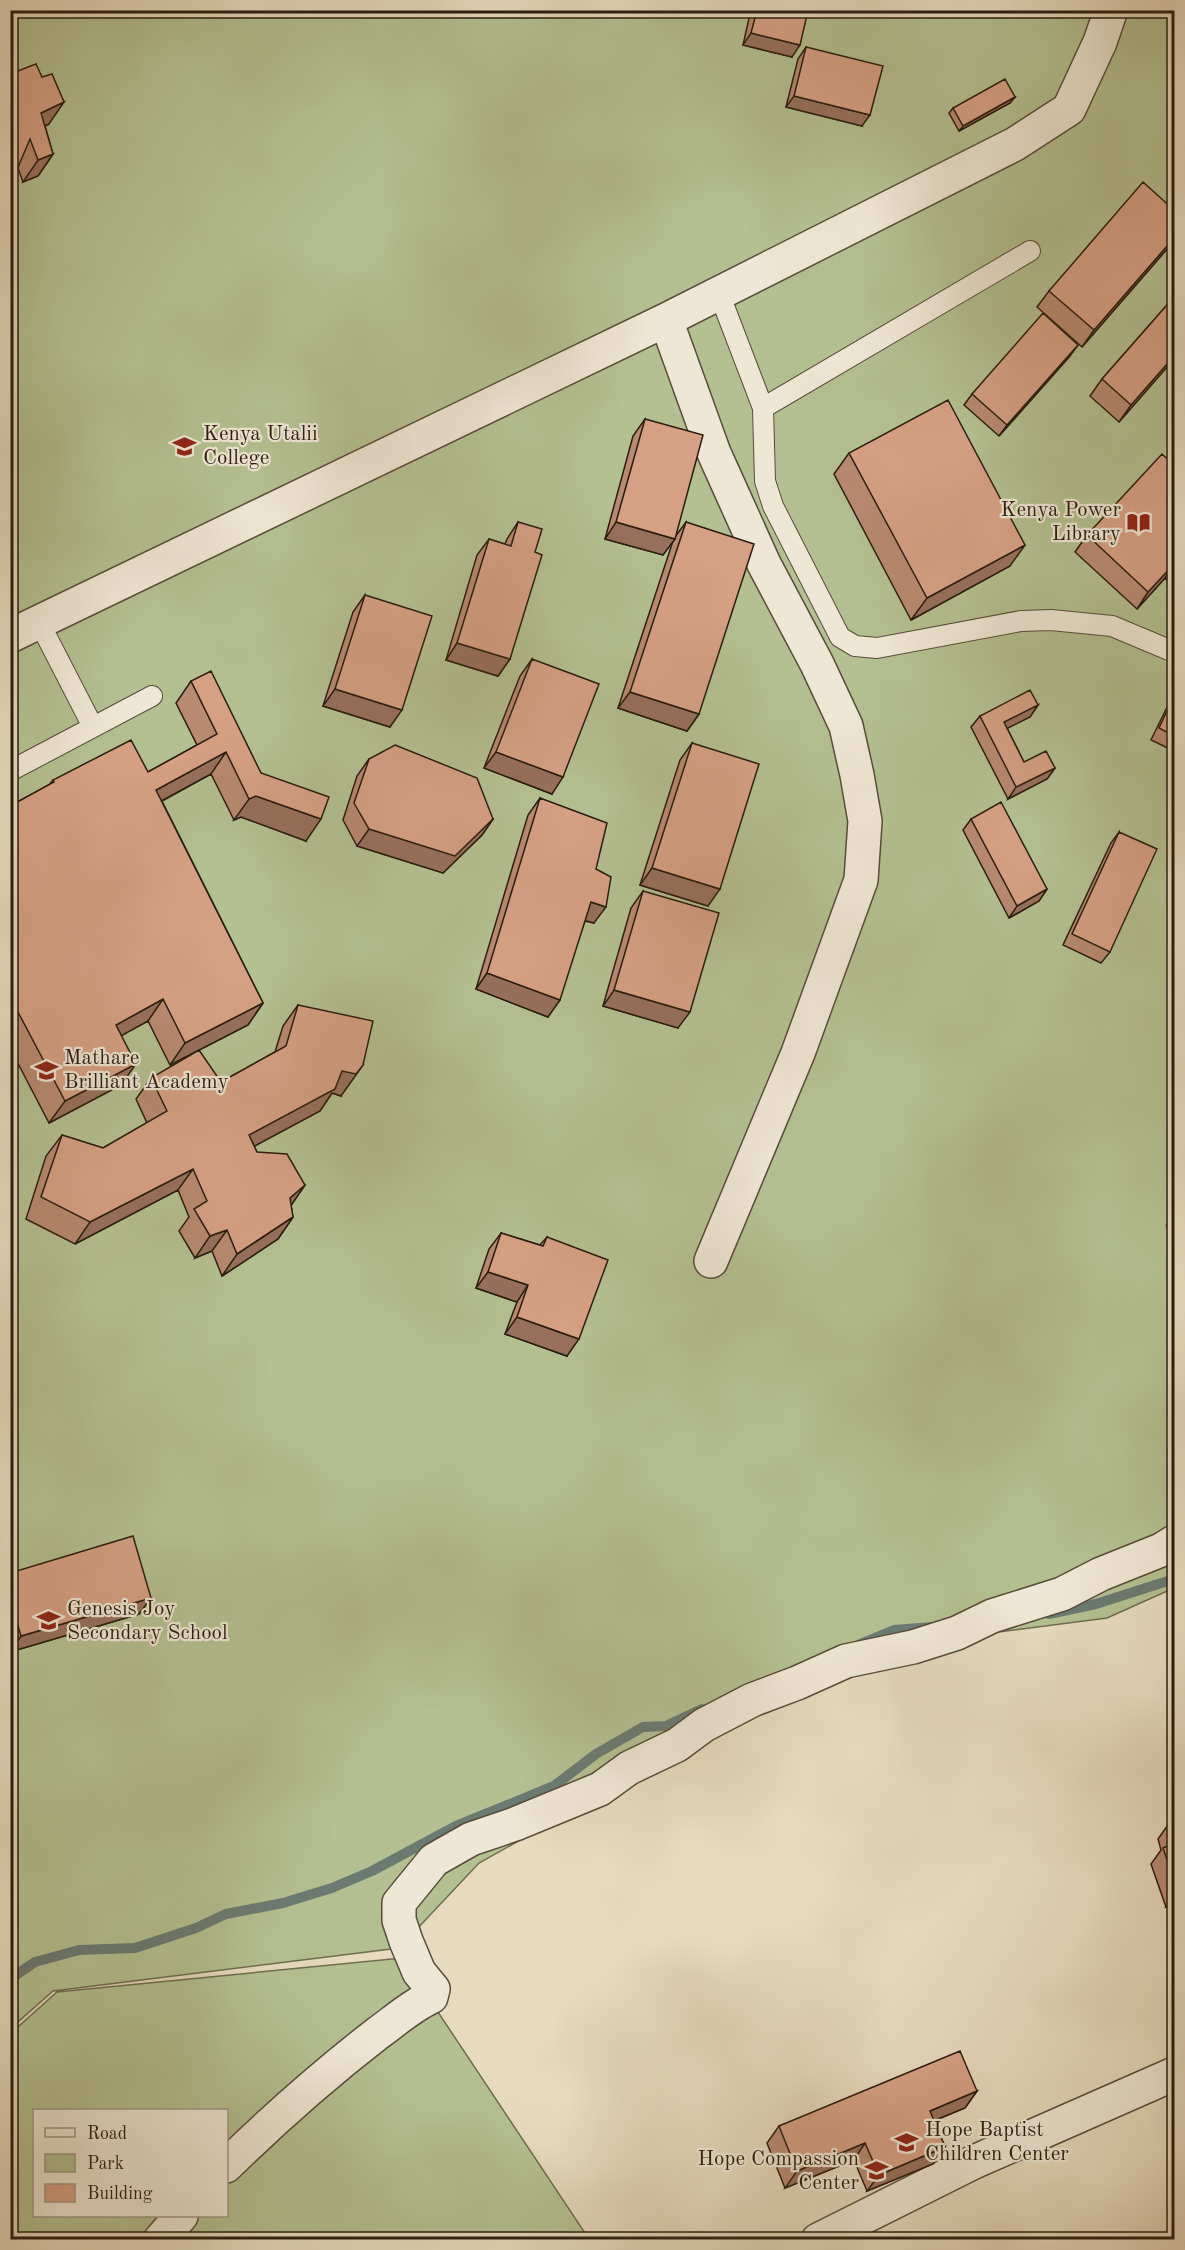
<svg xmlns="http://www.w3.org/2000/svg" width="1185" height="2250" font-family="'Old Standard TT',serif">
<rect width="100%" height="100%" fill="#e7dabf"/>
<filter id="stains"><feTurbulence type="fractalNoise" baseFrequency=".00333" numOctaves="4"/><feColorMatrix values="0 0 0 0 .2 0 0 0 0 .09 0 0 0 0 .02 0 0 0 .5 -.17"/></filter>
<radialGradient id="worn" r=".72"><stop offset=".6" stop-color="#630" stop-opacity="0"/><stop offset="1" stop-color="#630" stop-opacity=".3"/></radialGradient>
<path fill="#b4c092" stroke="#6e6e50" stroke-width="1.5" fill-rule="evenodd" d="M11,11H1174V1220L1166,1225L1174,1246V1588L1107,1618L897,1645L788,1691L479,1863L399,1948L53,1991L11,2028Z
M402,1958L589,2239H11L10,2034L57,1992ZM34,2110H226V2216H34Z"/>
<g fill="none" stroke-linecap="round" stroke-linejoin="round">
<path stroke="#6b7b72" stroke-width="10" d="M1049,1614L1096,1604L1174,1579
M860,1644L894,1630L932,1627
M10,1979L35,1962L79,1950L135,1948L196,1928L226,1914L283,1903L332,1888L372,1871L456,1826L554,1786L596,1754L643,1727L666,1726L702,1709"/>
<defs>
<path id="lane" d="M719,293L763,408L765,481L773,506L840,637L855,646L877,648L1021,621L1051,620L1112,626L1174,652
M763,408L1030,251
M39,622L93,727
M10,771L152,696"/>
<path id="street" d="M666,320L714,453L764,564L817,664L846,726L857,775L865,821L861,880L798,1053L711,1261
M10,636L666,320L1015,144L1069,109L1100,42L1111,10
M226,2166C274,2119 325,2074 378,2033C395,2021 411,2006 431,1997L433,1989L419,1972L406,1941L399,1920V1903L434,1860L471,1839L515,1824L600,1789L629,1768L677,1745L704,1725L752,1700L797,1683L846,1661L913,1647L957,1633L992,1616L1062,1594L1101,1574L1161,1550L1174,1542
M160,2240L181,2216
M818,2240L974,2162L1174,2074"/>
</defs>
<use href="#lane" stroke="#584c3b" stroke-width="22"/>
<use href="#street" stroke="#584c3b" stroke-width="36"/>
<use href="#lane" stroke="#efe7d5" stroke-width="20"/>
<use href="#street" stroke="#efe7d5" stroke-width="33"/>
</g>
<path fill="#b88a72" stroke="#291c0f" stroke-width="1.5" d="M753,10H789L792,57L743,45L750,14Z
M806,47L862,126L786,107L798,59Z
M36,64L49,124L45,126L53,154L38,176L23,182L18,168Z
M1015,97L1010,103L959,131L949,113L953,108Z
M1174,210V241L1082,347L1037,307L1049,291Z
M1174,297V359L1119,422L1090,396L1102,379Z
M1070,356L999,436L964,405L972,394Z
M645,419L675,537L686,522L699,714L687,731L618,708L673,541L663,555L605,539L633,436Z
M849,453L1010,566L911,620L834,474Z
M1174,465V586L1165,578L1137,609L1075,552L1087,535Z
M518,522L535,552L510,659L498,676L446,660L477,555L489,539L505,544L507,539Z
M365,595L390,727L323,706L353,612Z
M532,659L552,794L484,768L520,676Z
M191,681L261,773L306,841L241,817L234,820L211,774L162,801L263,1003L248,1025L170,1065L148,1021L121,1035V1085L49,1123L10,1048V806L49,785L53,780L148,772L197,745L176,703Z
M1174,693V751L1151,740Z
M1038,705L1030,717L1007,728L1024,762L1055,768L1047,779L1008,799L971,727L980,716Z
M692,743L708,906L640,885L680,760Z
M369,759L493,819L482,835L443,873L357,846L343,820L357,776Z
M540,798L596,869L594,923L585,921L548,1017L476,989L528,815Z
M971,819L1047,889L1039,901L1009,918L963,830Z
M1119,832L1110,952L1101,963L1063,945L1111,843Z
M643,891L678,1028L603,1006L631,908Z
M298,1005L341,1096L332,1093L320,1111L254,1146L257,1152L305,1185L291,1205L293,1217L278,1239L222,1276L212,1251L195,1258L179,1231L189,1217L178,1190L75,1244L26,1219L46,1156L62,1135L103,1148L147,1123L136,1099L151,1078L221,1082L275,1052L283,1026Z
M501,1233L540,1245L547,1237L567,1356L505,1334L517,1302L476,1288L489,1249Z
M10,1573L151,1598L139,1614L10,1652Z
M1174,1820V1904L1166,1907L1151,1864L1161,1850L1158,1839L1170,1822Z
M977,2091L965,2108L934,2121L945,2147L933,2164L867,2191L854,2160L785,2188L767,2143L779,2126Z"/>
<path fill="#96705d" stroke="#291c0f" stroke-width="1.5" d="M751,33L800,45L792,57L743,45Z
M794,96L870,115L862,126L786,107Z
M1015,97L1010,103L959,131L963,126Z
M64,102L49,124L26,135L41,113Z
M53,154L38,176L23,182L38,160Z
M1174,238V241L1082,347L1094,330Z
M1078,345L1070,356L999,436L1007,425Z
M1174,356V359L1119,422L1131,405Z
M616,522L675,539L663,555L605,539Z
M1025,545L1010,566L911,620L927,598Z
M1174,564L1165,578L1137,609L1148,592Z
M457,643L510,659L498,676L446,660Z
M335,689L402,710L390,727L323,706Z
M630,692L699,714L687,731L618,708Z
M1038,705L1030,717L996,734L1004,722Z
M226,752L211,774L141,812L156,790Z
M496,752L563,777L552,794L484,768Z
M1055,768L1047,779L1008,799L1016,787Z
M256,796L321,819L306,841L241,817L234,820L249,799Z
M493,819L482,835L443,873L357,846L369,829Z
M652,868L720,889L708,906L640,885Z
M1047,889L1039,901L1009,918L1017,906Z
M591,902L606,907L594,923L579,919Z
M487,973L560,1000L548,1017L476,989Z
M614,990L690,1012L678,1028L603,1006Z
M163,999L148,1021L101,1047L116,1025Z
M263,1003L248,1025L170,1065L185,1043Z
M136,1064L121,1085L49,1123L65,1101Z
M363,1065L341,1096L332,1093L320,1111L234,1157L249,1135L342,1071Z
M193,1169L178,1190L75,1244L90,1222Z
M305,1185L290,1207V1198Z
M293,1217L278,1239L222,1276L237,1254Z
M227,1230L212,1251L195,1258L210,1236Z
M488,1272L528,1285L517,1302L476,1288Z
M517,1317L579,1339L567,1356L505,1334Z
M151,1598L139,1614L10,1652L21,1636Z
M1174,1895V1904L1166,1907Z
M977,2091L965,2108L918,2127L930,2111Z
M865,2143L854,2160L785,2188L797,2171Z
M945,2147L933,2164L867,2191L879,2175Z"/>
<path fill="#d6a085" stroke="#291c0f" stroke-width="1.5" d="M757,10H789L807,15L800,45L751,33Z
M806,47L883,66L870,115L794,96Z
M36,64L42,77L52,74L64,102L41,113L53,154L38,160L30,139L10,186V74Z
M1005,79L1015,97L963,126L953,108Z
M1143,182L1174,210V238L1094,330L1049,291Z
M1174,297V356L1131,405L1102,379Z
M1043,313L1078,345L1007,425L972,394Z
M948,400L1025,545L927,598L849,453Z
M645,419L703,435L675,539L616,522Z
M1162,454L1174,465V564L1148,592L1087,535Z
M518,522L542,529L535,552L542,555L510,659L457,643L489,539L511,546Z
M686,522L754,544L699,714L630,692Z
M365,595L432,616L402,710L335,689Z
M532,659L599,684L563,777L496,752Z
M211,671L261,773L329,797L321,819L256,796L249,799L226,752L156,790L263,1003L185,1043L163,999L116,1025L136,1064L65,1101L10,997V806L54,782L53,780L131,740L148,772L217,734L191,681Z
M1030,690L1038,705L1004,722L1024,762L1046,751L1055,768L1016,787L980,716Z
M1174,696V736L1159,728Z
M692,743L759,764L720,889L652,868Z
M395,745L477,778L493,819L455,856L369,829L354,803L369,759Z
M540,798L607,823L596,869L611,877L606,907L591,902L560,1000L487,973Z
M1001,802L1047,889L1017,906L971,819Z
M1119,832L1157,849L1110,952L1072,934Z
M643,891L719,913L690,1012L614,990Z
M298,1005L373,1021L363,1065L356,1074L342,1071L335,1089L249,1135L257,1152L287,1154L305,1185L290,1198L293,1217L237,1254L227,1230L210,1236L194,1209L207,1201L193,1169L90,1222L41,1197L62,1135L103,1148L167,1111L151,1078L199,1050L221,1082L286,1046Z
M501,1233L543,1246L547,1237L608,1260L579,1339L517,1317L528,1285L488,1272Z
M133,1536L151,1598L21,1636L10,1599V1573Z
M1174,1820V1837L1170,1822Z
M1174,1843V1881L1163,1848Z
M960,2051L977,2091L930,2111L945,2147L879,2175L865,2143L797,2171L779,2126Z"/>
<defs>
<symbol id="university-bare" viewBox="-9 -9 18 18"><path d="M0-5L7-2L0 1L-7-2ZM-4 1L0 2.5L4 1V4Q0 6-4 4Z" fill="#8f2418" stroke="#efe7d5" stroke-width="2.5" paint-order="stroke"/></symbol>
<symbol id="library-bare" viewBox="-9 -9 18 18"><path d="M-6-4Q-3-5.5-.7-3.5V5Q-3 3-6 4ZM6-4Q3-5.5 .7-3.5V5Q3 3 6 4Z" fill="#8f2418" stroke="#efe7d5" stroke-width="2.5" paint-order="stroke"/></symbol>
<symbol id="school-bare" viewBox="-9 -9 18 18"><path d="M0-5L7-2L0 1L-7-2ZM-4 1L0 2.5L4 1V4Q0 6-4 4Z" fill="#8f2418" stroke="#efe7d5" stroke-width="2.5" paint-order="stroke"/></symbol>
</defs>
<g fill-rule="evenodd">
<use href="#university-bare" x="168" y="430" width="33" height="33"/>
<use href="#library-bare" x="1122" y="506" width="33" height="33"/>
<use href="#school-bare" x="30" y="1054" width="33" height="33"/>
<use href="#school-bare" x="32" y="1604" width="33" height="33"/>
<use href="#school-bare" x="890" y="2126" width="33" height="33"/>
<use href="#school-bare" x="860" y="2154" width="33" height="33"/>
</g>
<g text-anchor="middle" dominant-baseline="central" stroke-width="4.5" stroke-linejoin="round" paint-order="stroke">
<g font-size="21" fill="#291c0f" stroke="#efe7d5" text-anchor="start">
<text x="203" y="434">Kenya Utalii<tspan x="203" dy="24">College</tspan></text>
<text x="1121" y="510" text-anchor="end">Kenya Power<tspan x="1121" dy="24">Library</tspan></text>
<text x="64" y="1058">Mathare<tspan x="64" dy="24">Brilliant Academy</tspan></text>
<text x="67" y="1609">Genesis Joy<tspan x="67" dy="24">Secondary School</tspan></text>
<text x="925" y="2130">Hope Baptist<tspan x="925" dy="24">Children Center</tspan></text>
<text x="859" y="2159" text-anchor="end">Hope Compassion<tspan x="859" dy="24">Center</tspan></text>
</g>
</g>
<rect width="1185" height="2250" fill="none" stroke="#e7dabf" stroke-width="36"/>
<rect x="12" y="12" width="1161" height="2226" fill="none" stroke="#291c0f" stroke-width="3"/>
<rect x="18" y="18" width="1149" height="2214" fill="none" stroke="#291c0f" stroke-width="1.5"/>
<rect x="33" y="2109" width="195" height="108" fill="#efe7d5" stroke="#a09686" stroke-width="1.5"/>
<rect x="45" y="2128" width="30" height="9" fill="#efe7d5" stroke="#a09686" stroke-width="1.5"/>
<text x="87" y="2139" font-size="18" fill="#291c0f">Road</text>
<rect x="45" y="2154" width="30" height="18" fill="#b4c092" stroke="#a09686" stroke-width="1.5"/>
<text x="87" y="2169" font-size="18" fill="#291c0f">Park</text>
<rect x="45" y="2184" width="30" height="18" fill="#d6a085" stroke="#a09686" stroke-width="1.5"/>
<text x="87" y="2199" font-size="18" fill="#291c0f">Building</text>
<rect width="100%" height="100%" filter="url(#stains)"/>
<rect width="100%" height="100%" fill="url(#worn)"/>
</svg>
